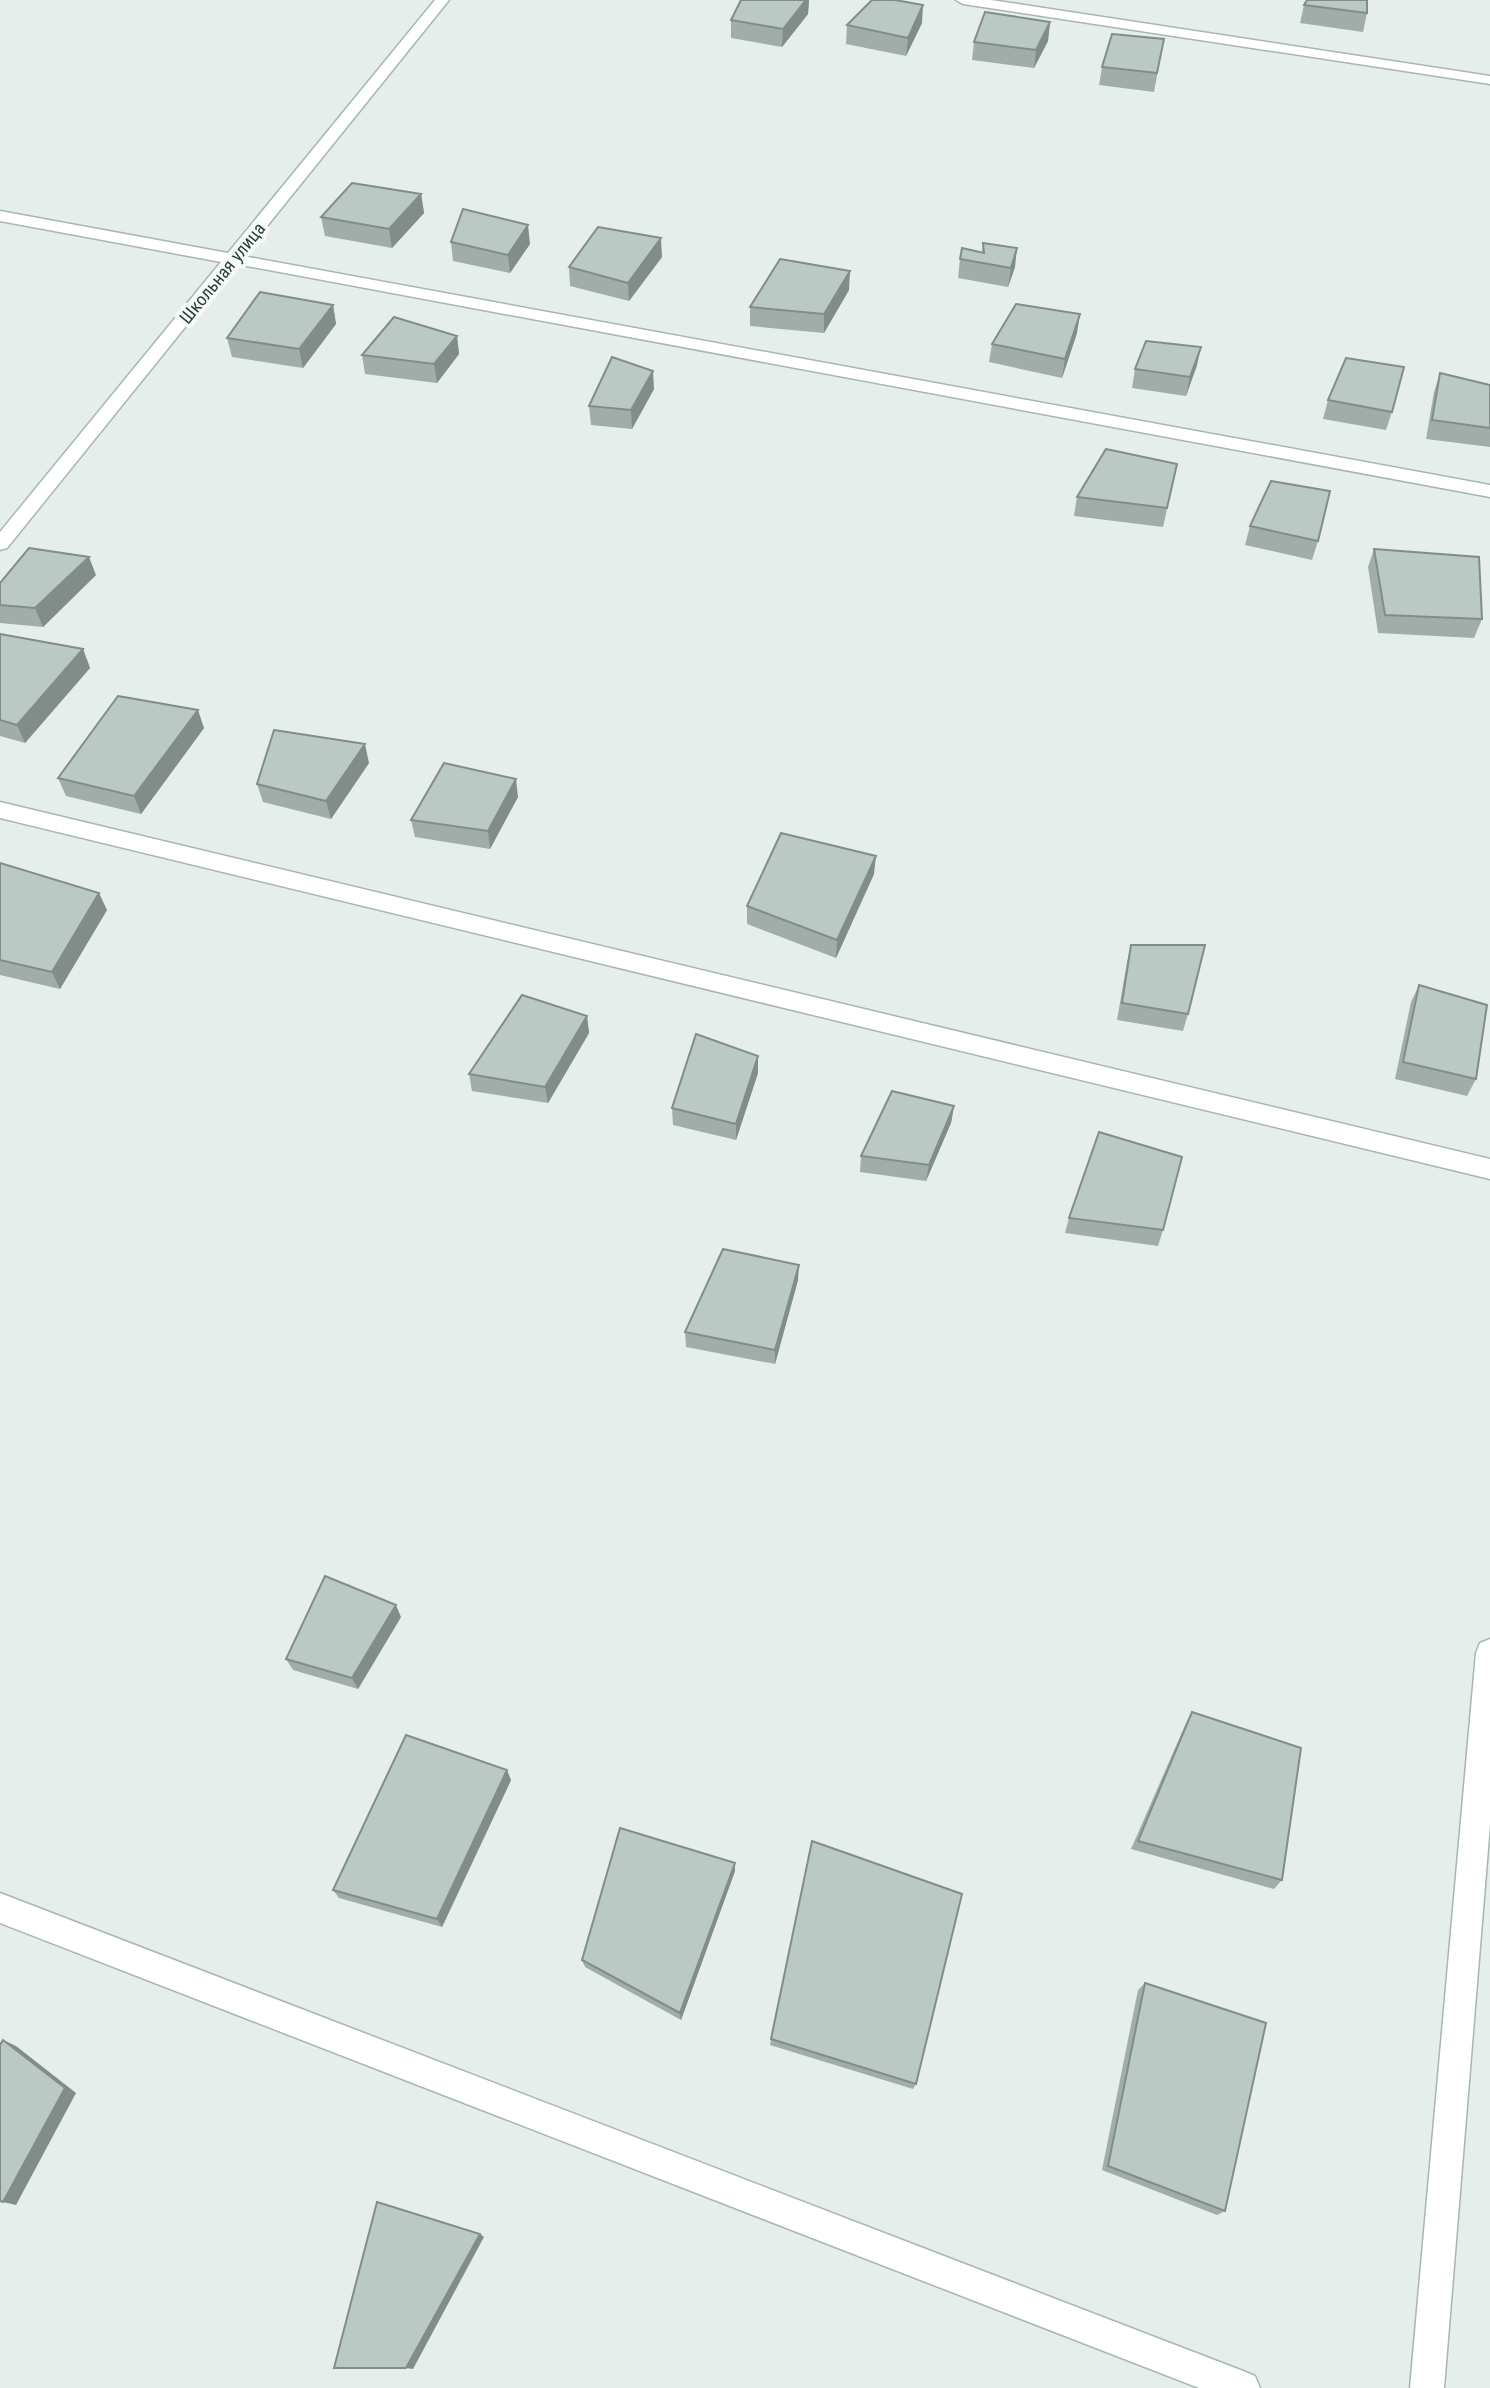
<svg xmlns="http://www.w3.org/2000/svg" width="1490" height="2388" font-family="'Roboto Condensed',sans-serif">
<rect width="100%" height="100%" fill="#e5eeea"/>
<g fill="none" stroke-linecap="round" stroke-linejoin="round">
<defs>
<path id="minor" d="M435,0H449L243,256L1490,485V497L236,264L7,548L0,550V532L221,262L0,221V211L228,253Z
M956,0H991L1490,76V84L963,4Z
M0,802L1490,1159V1179L0,818Z
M1490,1639V1824L1444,2388H1410L1476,1653L1480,1643Z
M0,1893L1243,2371L1255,2376L1260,2388H1199L0,1923Z"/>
</defs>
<use href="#minor" stroke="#a7b6b2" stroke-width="3"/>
<use href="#minor" fill="#fff" fill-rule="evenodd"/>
</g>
<path fill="#a0ada9" d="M741,0H809L808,14L782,47L731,38V20Z
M1304,5L1367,13L1363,32L1300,23Z
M1050,22L1048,41L1034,68L972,60L974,42Z
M922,23L906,56L846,44L847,25Z
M1164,39L1154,92L1099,85L1102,67Z
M421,194L424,213L392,248L325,236L321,217Z
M451,242L530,244L510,273L453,261Z
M983,243L1015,267L1008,287L958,278L960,259L982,253Z
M662,257L629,301L570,286L569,267Z
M849,290L824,333L750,326V307Z
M333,305L336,324L303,368L232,357L227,338Z
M1077,333L1062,378L989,362L992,344Z
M457,336L459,354L437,383L365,374L362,355Z
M1197,365L1186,396L1132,388L1135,369Z
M1440,373L1490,385V447L1426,439L1434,392Z
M654,389L632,429L591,425L589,406Z
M1328,400L1392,412L1386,430L1323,419Z
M1177,464L1163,527L1074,516L1077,497Z
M1250,526L1318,541L1312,560L1245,545Z
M1374,549L1482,619L1474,638L1378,633L1368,567Z
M96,575L43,627L0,623V583Z
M0,634L83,649L90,668L25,743L0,736Z
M204,728L141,814L66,796L58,778Z
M369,763L331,819L263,802L257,784Z
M518,797L490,849L415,837L411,820Z
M0,863L107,910L60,989L0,975Z
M874,874L836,958L747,924V906Z
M1131,945L1188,1014L1183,1031L1117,1020L1127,962Z
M1419,985L1476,1079L1467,1096L1395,1079L1411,1002Z
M587,1016L589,1033L548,1103L472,1091L469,1074Z
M758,1073L736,1140L673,1125L672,1108Z
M954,1106L951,1123L926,1181L860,1172L861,1156Z
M1069,1218L1163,1230L1158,1246L1065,1233Z
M798,1280L775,1364L686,1347L685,1332Z
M401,1617L358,1689L293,1670L286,1659Z
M1192,1712L1282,1880L1274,1889L1131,1849L1186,1723Z
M511,1780L442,1927L339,1898L333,1890Z
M735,1871L681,2020L585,1967L582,1960Z
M1145,1983L1225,2211L1217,2215L1102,2170L1138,1990Z
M771,2039L916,2084L913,2089L770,2045Z"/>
<path fill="#828d89" d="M806,0H809L808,14L782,47L783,29Z
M923,5L922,23L906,56L908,38Z
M1050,22L1048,41L1034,68L1036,50Z
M421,194L424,213L392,248L389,229Z
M528,225L530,244L510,273L508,255Z
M661,238L662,257L629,301L628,283Z
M1017,248L1015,267L1008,287L1011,268Z
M850,271L849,290L824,333V314Z
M333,305L336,324L303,368L299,349Z
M1080,314L1077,333L1062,378L1065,359Z
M457,336L459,354L437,383L434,364Z
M1201,347L1197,365L1186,396L1190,377Z
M653,371L654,389L632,429L631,410Z
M89,557L96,575L43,627L35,608Z
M83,649L90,668L25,743L17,725Z
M198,710L204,728L141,814L134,796Z
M365,744L369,763L331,819L326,801Z
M516,779L518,797L490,849L488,831Z
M876,856L874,874L836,958L837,940Z
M99,893L107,910L60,989L52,972Z
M587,1016L589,1033L548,1103L545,1087Z
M758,1056V1073L736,1140V1124Z
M954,1106L951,1123L926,1181L929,1165Z
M799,1265L798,1280L775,1364V1350Z
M396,1605L401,1617L358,1689L352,1678Z
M507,1770L511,1780L442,1927L437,1919Z
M735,1863V1871L681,2020L680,2013Z
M3,2040L16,2046L76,2093L16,2205L3,2202Z
M480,2234L484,2237L413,2369L406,2368Z"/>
<path fill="#bac9c4" stroke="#828d89" stroke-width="2" d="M741,0H806L783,29L731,20Z
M872,0H895L923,5L908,38L847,25Z
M1307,0H1367V13L1304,5Z
M985,12L1050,22L1036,50L974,42Z
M1112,34L1164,39L1157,73L1102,67Z
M352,183L421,194L389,229L321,217Z
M463,209L528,225L508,255L451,242Z
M598,227L661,238L628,283L569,267Z
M983,243L1017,248L1011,268L960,259L962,248L984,253Z
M780,259L850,271L824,314L750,307Z
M260,292L333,305L299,349L227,338Z
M1016,304L1080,314L1065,359L992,344Z
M394,317L457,336L434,364L362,355Z
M1146,341L1201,347L1190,377L1135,369Z
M612,357L653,371L631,410L589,406Z
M1346,358L1404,367L1392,412L1328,400Z
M1440,373L1490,385V428L1432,420Z
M1106,449L1177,464L1167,508L1077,497Z
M1271,481L1330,491L1318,541L1250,526Z
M29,548L89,557L35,608L0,605V583Z
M1374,549L1479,557L1482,619L1385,615Z
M0,634L83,649L17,725L0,720Z
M118,696L198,710L134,796L58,778Z
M274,730L365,744L326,801L257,784Z
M444,763L516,779L488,831L411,820Z
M781,833L876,856L837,940L747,906Z
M0,863L99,893L52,972L0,960Z
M1131,945H1205L1188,1014L1122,1003Z
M1419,985L1487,1005L1476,1079L1403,1062Z
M522,995L587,1016L545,1087L469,1074Z
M696,1034L758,1056L736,1124L672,1108Z
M892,1091L954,1106L929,1165L861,1156Z
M1099,1132L1182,1157L1163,1230L1069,1218Z
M723,1249L799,1265L775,1350L685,1332Z
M325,1576L396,1605L352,1678L286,1659Z
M1192,1712L1301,1748L1282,1880L1138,1841Z
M406,1735L507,1770L437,1919L333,1890Z
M620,1828L735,1863L680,2013L582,1960Z
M812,1841L962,1894L916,2084L771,2039Z
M1145,1983L1266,2023L1225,2211L1108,2166Z
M3,2040L65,2088L3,2202L0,2201V2045Z
M377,2202L480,2234L406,2368H334Z"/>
<g text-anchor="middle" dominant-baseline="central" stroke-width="8" stroke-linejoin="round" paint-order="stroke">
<g font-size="18" fill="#243f3a" stroke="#f6faf8">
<text transform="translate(222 273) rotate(-51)">Школьная улица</text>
</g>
</g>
</svg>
